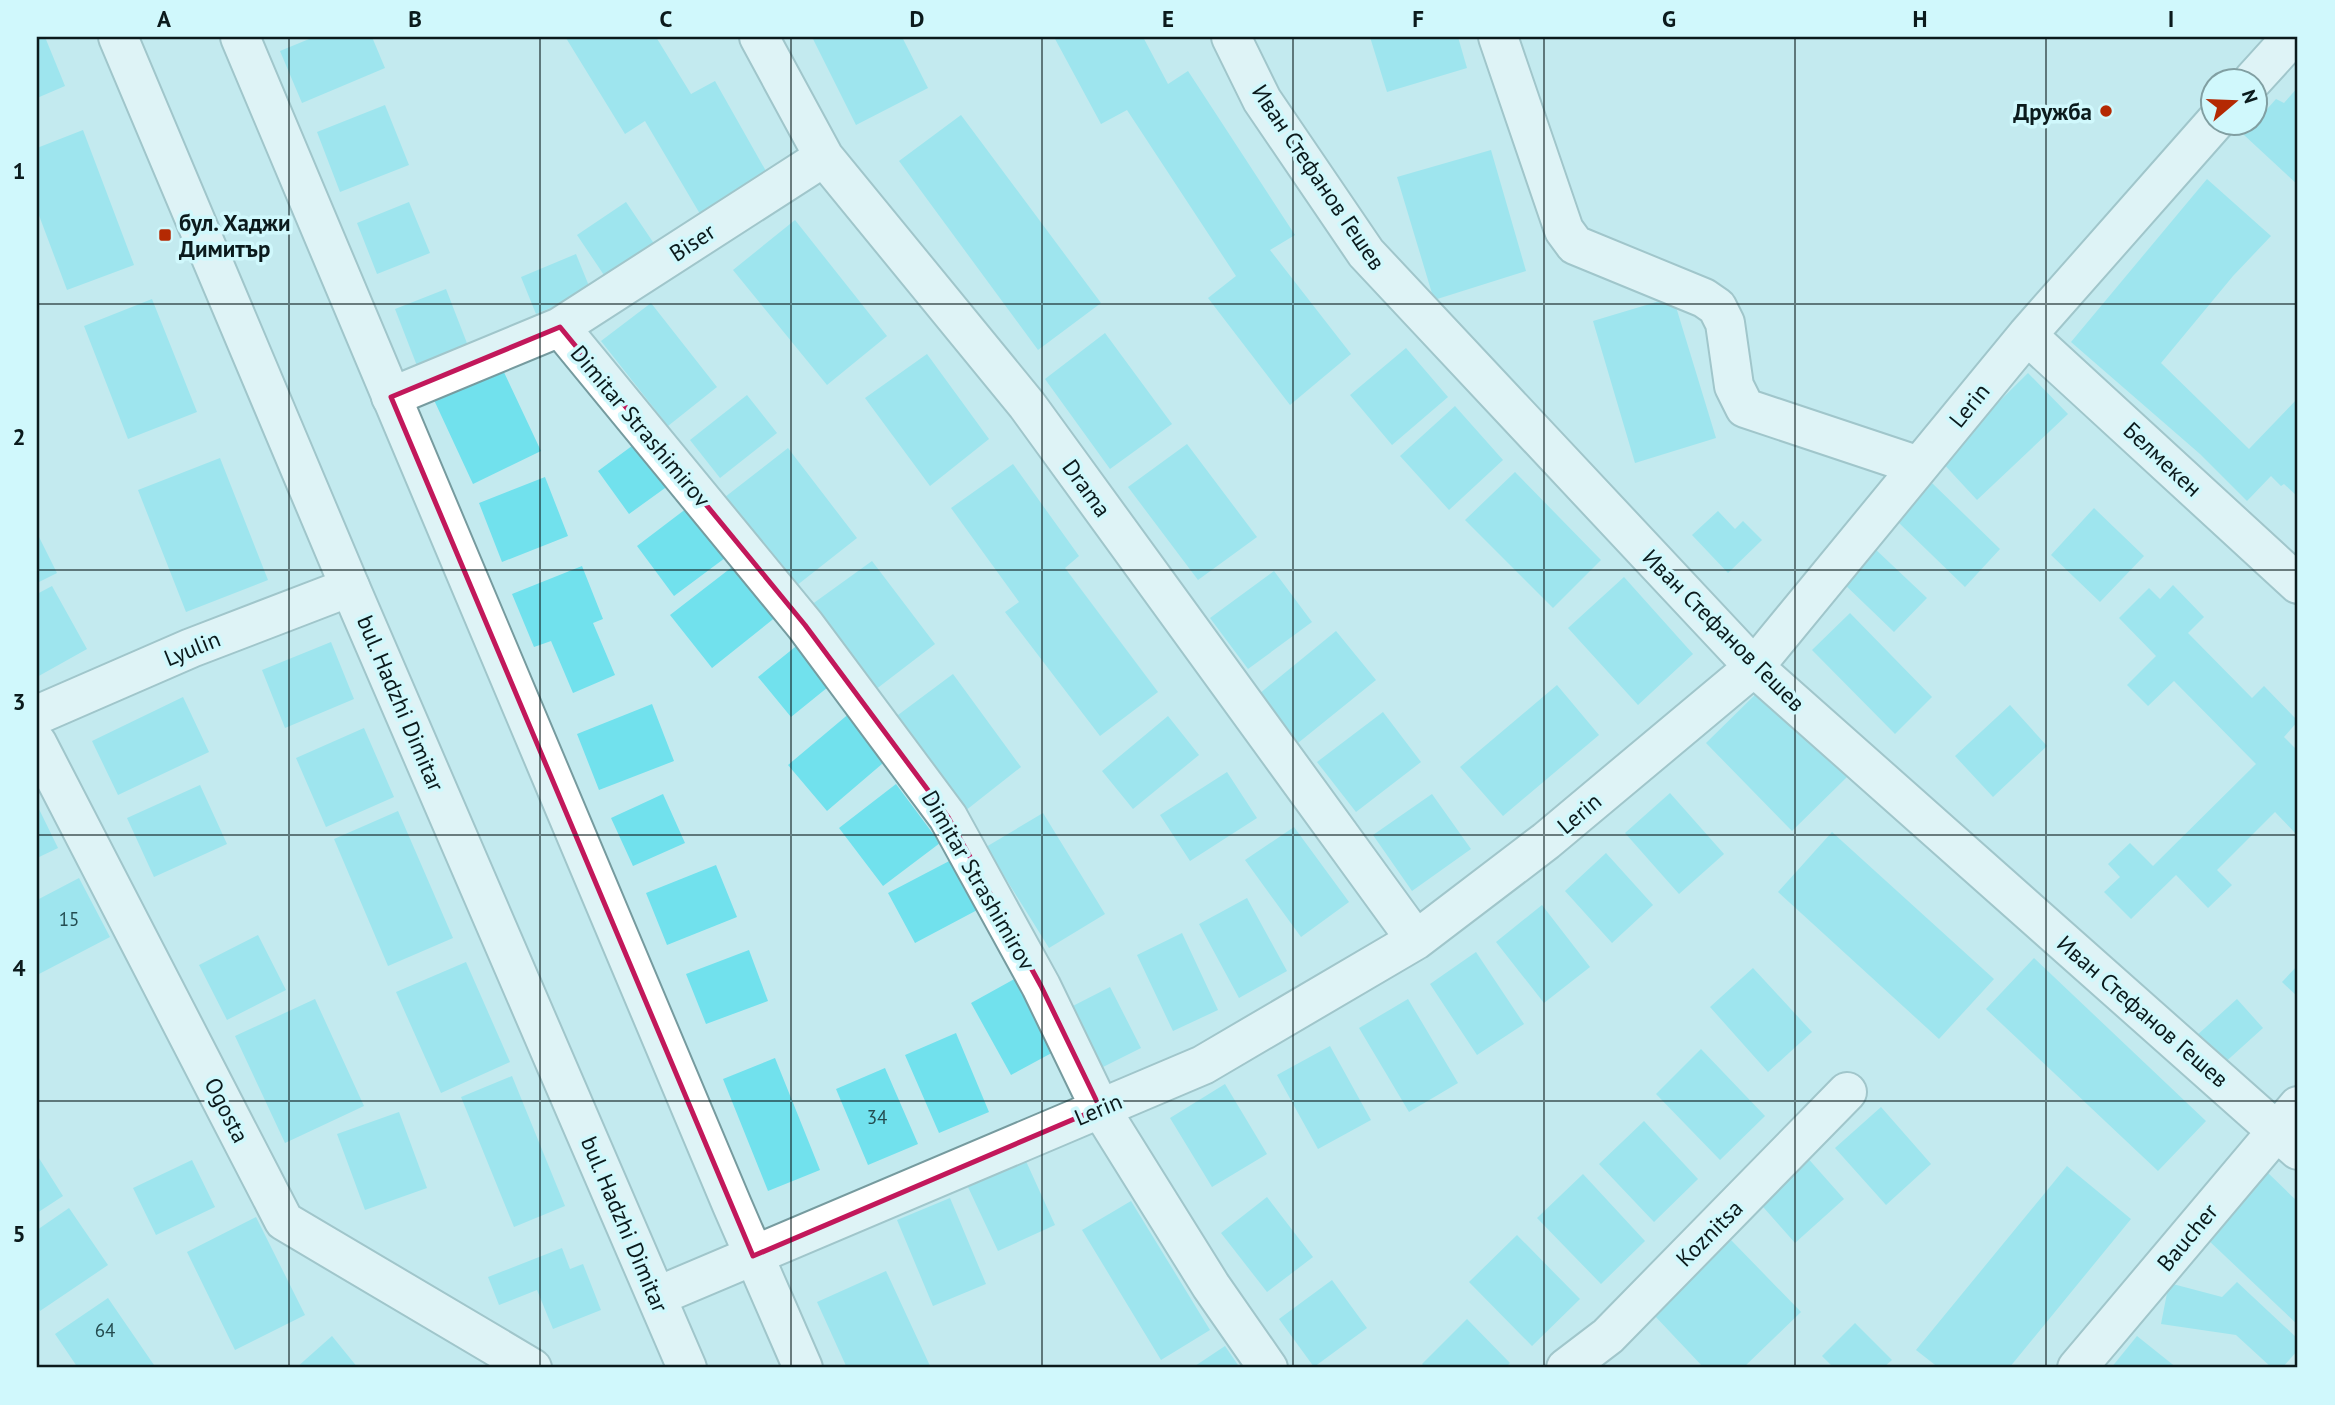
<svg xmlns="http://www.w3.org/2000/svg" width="2335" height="1405" font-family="'PT Sans',sans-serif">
<rect width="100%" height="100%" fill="#c3eaef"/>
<path fill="#71e1ed" d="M37,37H45L65,86L37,98Z
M314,37H372L385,68L302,103L280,51Z
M569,37H656L691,94L715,81L771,180L703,219L645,121L625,134L566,38Z
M812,37H902L928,88L856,125Z
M1054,37H1143L1168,84L1188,71L1295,235L1270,250L1351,354L1290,405L1208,298L1236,276L1127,110L1101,124Z
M1370,37H1458L1467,68L1387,92Z
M2298,87V185L2244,135L2276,99L2284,103Z
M385,105L409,165L340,192L317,132Z
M961,115L1101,303L1038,350L899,161Z
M83,130L134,265L67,290L37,210V148Z
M1491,150L1526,271L1434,300L1397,177Z
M2207,179L2271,236L2233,276L2161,363L2249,449L2298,398V497L2284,484L2281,486L2271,476L2247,501L2200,454L2071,342Z
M409,202L430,253L377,274L357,223Z
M626,202L659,251L610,284L577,235Z
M795,220L887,336L827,385L733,270Z
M576,254L591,291L536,314L521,277Z
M446,289L470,351L419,371L395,309Z
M1673,297L1716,438L1635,463L1593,321Z
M152,299L197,412L128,439L84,326Z
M651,303L717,387L668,426L601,341Z
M1105,333L1172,424L1110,469L1045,379Z
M1406,348L1448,397L1392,445L1350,395Z
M927,354L989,439L930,486L865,398Z
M502,368L541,451L473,484L434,400Z
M2028,373L2068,414L1977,500L1940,460Z
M747,395L777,433L720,478L690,440Z
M1455,406L1503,460L1449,510L1400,456Z
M640,440L672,483L629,514L598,471Z
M1187,444L1257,537L1198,580L1128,487Z
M788,448L857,538L796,586L725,497Z
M220,458L268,580L186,612L138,490Z
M1013,464L1079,556L1065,568L1158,692L1100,736L1005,612L1019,602L951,508Z
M1515,472L1601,560L1553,608L1465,520Z
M545,477L568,536L502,562L479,503Z
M1932,483L2000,549L1965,587L1896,520Z
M691,505L729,555L674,596L637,546Z
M2094,508L2144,556L2100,602L2051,555Z
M1718,511L1735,529L1743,521L1762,540L1728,573L1692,535Z
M37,533L57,573L37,583Z
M1873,547L1927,598L1894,632L1841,581Z
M872,561L935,644L875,690L811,605Z
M736,564L777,616L712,668L670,615Z
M582,566L603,619L593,623L615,675L573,693L551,641L534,647L512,594Z
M1274,571L1312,622L1248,669L1210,618Z
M1624,577L1693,654L1638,705L1568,628Z
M2173,585L2204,617L2188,633L2252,698L2264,686L2298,721L2284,737L2298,751V836L2275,812L2217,870L2232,885L2208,908L2176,875L2131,919L2104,892L2120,877L2108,864L2130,843L2153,866L2256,764L2174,681L2148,706L2127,685L2156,656L2119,618L2149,588L2160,599Z
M52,586L87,649L37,677V594Z
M1850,613L1932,697L1895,734L1812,650Z
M1336,631L1376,680L1298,743L1259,694Z
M331,642L354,699L285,728L262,670Z
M800,643L833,683L791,717L758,677Z
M953,674L1021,767L965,811L894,718Z
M1557,685L1599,735L1503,816L1460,767Z
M1761,689L1847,777L1792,831L1706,743Z
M183,697L209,752L118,795L92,741Z
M652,704L674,761L599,790L577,734Z
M2010,705L2047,746L1993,797L1955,756Z
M851,712L889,758L827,811L788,765Z
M1383,712L1421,762L1356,812L1317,762Z
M1168,716L1199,755L1133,809L1102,771Z
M364,728L394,797L326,827L296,758Z
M1227,772L1257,818L1190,861L1160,815Z
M896,784L940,843L883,886L839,828Z
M200,785L227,844L154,877L127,818Z
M1670,793L1724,854L1679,894L1625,833Z
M663,794L685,843L633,866L611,818Z
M1432,794L1471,849L1412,891L1373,835Z
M37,805L58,848L37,858Z
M398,811L453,938L388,966L334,839Z
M1043,813L1105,914L1049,948L986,847Z
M1294,827L1349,902L1301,937L1245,860Z
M1832,832L1994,979L1939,1039L1778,892Z
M1606,853L1653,905L1612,943L1565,891Z
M955,858L981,908L915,943L888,893Z
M716,865L737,917L667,945L646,893Z
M79,878L110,937L39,974L37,969V900Z
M1247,898L1287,971L1239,998L1199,924Z
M1542,905L1590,967L1544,1003L1496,942Z
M1182,933L1218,1010L1173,1031L1137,955Z
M258,935L286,990L227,1020L199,965Z
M749,950L768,1001L706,1024L686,974Z
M1476,952L1524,1024L1477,1055L1430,984Z
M2034,958L2206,1121L2158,1171L1986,1009Z
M466,962L510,1062L441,1093L396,992Z
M2298,965V997L2282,982Z
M1753,968L1812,1032L1768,1072L1710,1007Z
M1018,977L1059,1049L1011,1075L971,1003Z
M1110,987L1141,1048L1095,1071L1065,1010Z
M315,999L364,1106L285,1143L235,1036Z
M1408,999L1458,1083L1409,1112L1359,1028Z
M2237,999L2263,1028L2221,1066L2195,1037Z
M956,1033L989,1112L939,1133L905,1055Z
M1330,1046L1371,1120L1318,1149L1277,1075Z
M1701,1049L1765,1116L1720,1160L1656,1094Z
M775,1058L820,1170L768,1191L723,1079Z
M885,1068L918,1144L868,1165L836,1089Z
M512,1076L565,1206L514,1227L461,1097Z
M1225,1084L1267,1154L1212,1187L1170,1118Z
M1881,1107L1931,1164L1886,1205L1835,1148Z
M399,1112L427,1188L365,1210L337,1134Z
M1644,1121L1698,1179L1654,1222L1599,1164Z
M37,1155L63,1196L37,1213Z
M1805,1155L1844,1199L1795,1243L1756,1199Z
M1025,1159L1055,1225L998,1251L967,1185Z
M192,1160L215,1207L156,1235L133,1188Z
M2067,1166L2131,1219L2009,1368H1939L1916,1350Z
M2267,1172L2298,1202V1325L2206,1238Z
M1583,1174L1645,1241L1601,1284L1537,1218Z
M1267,1197L1313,1257L1267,1292L1221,1233Z
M950,1198L986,1284L933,1306L897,1220Z
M1131,1201L1210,1330L1161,1360L1082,1230Z
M69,1208L108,1265L40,1311L37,1306V1230Z
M256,1217L305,1315L235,1350L187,1252Z
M1517,1235L1580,1299L1532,1346L1469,1282Z
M1731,1240L1801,1312L1743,1368H1704L1654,1315Z
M562,1248L570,1269L583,1264L601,1310L553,1329L537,1290L499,1305L488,1277Z
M886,1271L931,1368H847L817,1302Z
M1332,1280L1367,1328L1314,1367L1279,1319Z
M2237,1282L2298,1339V1350L2282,1368H2272L2236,1335L2161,1324L2169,1283L2222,1297Z
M108,1298L156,1368H78L55,1334Z
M1467,1319L1510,1363L1505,1368H1426L1422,1364Z
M1855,1323L1892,1360L1883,1368H1834L1822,1356Z
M332,1336L358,1368H296Z
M2137,1336L2177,1368H2111Z
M1225,1346L1240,1368H1192Z"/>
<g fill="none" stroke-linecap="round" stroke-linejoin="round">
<defs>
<path id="minor" d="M759,37L824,157L1027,405L1416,940
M1231,37L1262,100L1366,253L1754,667L2298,1150
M1498,37L1564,230L1575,245L1704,298L1717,307L1725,323L1734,386L1745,408L1919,466
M2253,80L2292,37
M560,327L805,625L948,817L1041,986L1100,1108L1211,1286L1268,1368
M2027,335L2298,584
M391,397L560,327L824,157
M37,715L191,648L350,587
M37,743L284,1221L532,1368
M658,1296L1203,1065L1416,940L1546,841L1754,667L2027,335L2215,122
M1566,1368L1608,1336L1847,1092
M2077,1368L2298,1106"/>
<path id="major" d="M118,37L350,587L687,1368
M240,37L732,1205L803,1368"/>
</defs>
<use href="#minor" stroke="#769b9f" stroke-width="42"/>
<use href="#major" stroke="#769b9f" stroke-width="42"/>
<use href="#minor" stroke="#fff" stroke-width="38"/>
<use href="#major" stroke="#fff" stroke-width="38"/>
</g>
<path d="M0 0H2335V1405H0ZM560,327L805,625L948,817L1041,986L1100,1108L753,1256L391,397Z" fill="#c3eaef" fill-opacity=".55" fill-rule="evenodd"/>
<path fill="none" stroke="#c2185b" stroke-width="5" stroke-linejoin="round" d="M560,327L805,625L948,817L1041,986L1100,1108L753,1256L391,397Z"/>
<path fill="none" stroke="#0b1a1c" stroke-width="2" stroke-opacity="0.55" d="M289,37V1368M540,37V1368M791,37V1368M1042,37V1368M1293,37V1368M1544,37V1368M1795,37V1368M2046,37V1368M37,304H2298M37,570H2298M37,835H2298M37,1101H2298"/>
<g fill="#b42903" stroke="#d0f8fc" stroke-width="2.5">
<circle cx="2106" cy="111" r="7"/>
<rect x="158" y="228" width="14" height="14" rx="3.5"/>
</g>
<g text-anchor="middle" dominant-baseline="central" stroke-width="7" stroke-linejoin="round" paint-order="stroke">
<g font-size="19" fill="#244c50">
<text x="69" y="919">15</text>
<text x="877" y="1117">34</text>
<text x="105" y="1330">64</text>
</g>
<g font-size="23" font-weight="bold" fill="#0b1a1c" stroke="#d0f8fc" text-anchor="end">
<text x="2092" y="111">Дружба</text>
<text x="179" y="222" text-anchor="start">бул. Хаджи<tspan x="179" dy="26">Димитър</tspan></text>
</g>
<g font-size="23" fill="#0b1a1c" stroke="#d0f8fc">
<text transform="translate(1319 177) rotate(56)">Иван Стефанов Гешев</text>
<text transform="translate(692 242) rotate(-33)">Biser</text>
<text transform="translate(1969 405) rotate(-51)">Lerin</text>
<text transform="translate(641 426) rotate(50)">Dimitar Strashimirov</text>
<text transform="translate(2163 459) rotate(43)">Белмекен</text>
<text transform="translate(1087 488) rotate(54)">Drama</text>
<text transform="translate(1724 630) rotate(45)">Иван Стефанов Гешев</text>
<text transform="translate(192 648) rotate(-22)">Lyulin</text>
<text transform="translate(401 703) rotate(67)">bul. Hadzhi Dimitar</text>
<text transform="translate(1579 813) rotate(-40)">Lerin</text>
<text transform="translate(979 880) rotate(60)">Dimitar Strashimirov</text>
<text transform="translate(2143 1011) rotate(41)">Иван Стефанов Гешев</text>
<text transform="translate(1098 1109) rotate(-23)">Lerin</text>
<text transform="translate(227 1110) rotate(63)">Ogosta</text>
<text transform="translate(625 1224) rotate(67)">bul. Hadzhi Dimitar</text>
<text transform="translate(1709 1233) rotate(-45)">Koznitsa</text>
<text transform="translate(2187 1237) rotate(-50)">Baucher</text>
</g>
</g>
<rect width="2335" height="1405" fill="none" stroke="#d0f8fc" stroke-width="77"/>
<g transform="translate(2234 102) rotate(71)"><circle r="33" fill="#d0f8fc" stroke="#819fa2" stroke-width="2"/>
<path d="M0-5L12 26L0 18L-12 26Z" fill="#b42903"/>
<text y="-10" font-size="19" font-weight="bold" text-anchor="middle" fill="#0b1a1c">N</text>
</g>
<rect x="38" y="38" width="2258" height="1328" fill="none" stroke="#0b1a1c" stroke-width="2.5"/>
<g font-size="23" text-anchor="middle" font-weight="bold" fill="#0b1a1c">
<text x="164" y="27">A</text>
<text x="415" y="27">B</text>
<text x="666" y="27">C</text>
<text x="917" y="27">D</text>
<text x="1168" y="27">E</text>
<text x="1418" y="27">F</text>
<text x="1669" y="27">G</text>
<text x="1920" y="27">H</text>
<text x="2171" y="27">I</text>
<text x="19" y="179">1</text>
<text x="19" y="445">2</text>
<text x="19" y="710">3</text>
<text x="19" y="976">4</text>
<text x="19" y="1242">5</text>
</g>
</svg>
